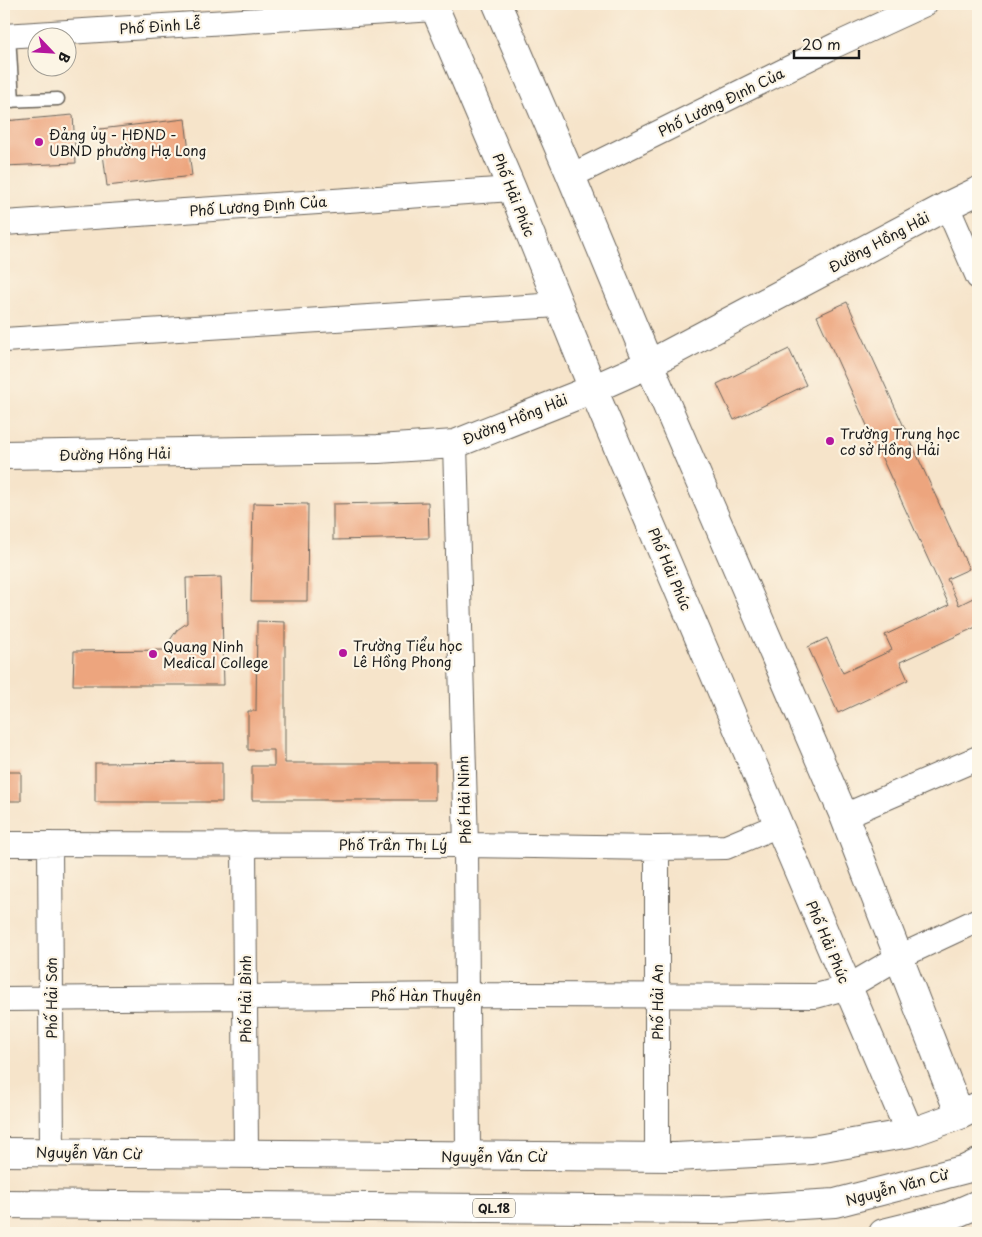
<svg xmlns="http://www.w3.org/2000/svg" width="982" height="1237" font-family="'Playpen Sans',sans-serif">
<rect width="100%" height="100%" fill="#fcf5e5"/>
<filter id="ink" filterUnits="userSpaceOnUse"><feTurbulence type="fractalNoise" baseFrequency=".02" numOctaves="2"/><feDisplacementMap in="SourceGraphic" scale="10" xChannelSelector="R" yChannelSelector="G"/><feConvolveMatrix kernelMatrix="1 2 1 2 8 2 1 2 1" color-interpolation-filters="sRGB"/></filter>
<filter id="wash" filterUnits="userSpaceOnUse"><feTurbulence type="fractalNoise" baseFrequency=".0096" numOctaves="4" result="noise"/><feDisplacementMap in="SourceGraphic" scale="20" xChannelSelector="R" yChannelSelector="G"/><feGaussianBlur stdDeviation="1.12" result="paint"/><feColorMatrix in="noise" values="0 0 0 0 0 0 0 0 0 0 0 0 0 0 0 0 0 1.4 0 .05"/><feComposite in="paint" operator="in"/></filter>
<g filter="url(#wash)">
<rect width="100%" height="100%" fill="#f6e4ca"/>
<g id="blocks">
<path fill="#eda57e" d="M73,115L76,163L4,166V121Z
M185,119L192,176L107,186L100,129Z
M847,302L969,569L947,579L959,605L973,598L978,608V626L900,662L908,680L838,713L808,647L827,638L843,673L892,650L885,635L949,605L817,316Z
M789,349L806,385L734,420L717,384Z
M428,502L429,538L333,540V504Z
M253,503L308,504L307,601H251Z
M221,577L224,685H73L74,651L166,650L170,640L177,630L187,623L186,578Z
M257,621L285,622V763H435V800H252V766H274V750H248V711H256Z
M222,762V802H95V763Z
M4,772H21V801H4Z"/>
</g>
</g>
<g filter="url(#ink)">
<use href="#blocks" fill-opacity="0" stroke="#686259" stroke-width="1"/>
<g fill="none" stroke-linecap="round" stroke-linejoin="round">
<defs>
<path id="service" d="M9,35L13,101
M4,101L58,99"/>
<path id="minor" d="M4,36L435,9
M571,176L836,45L925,4
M947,206L978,277
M4,223L512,189
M4,340L558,305
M455,444L466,845L468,1155
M844,816L978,758
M4,844L466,845L657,848L726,847L779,825
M50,844L52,1153
M244,844L246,1154
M657,848V1157
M4,999L467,995L816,996L848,987L899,957L978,920"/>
<path id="tertiary" d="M433,4L512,189L593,389L910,1133
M497,4L571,176L649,364L844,816L960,1115
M4,455L378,449L455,444L593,389L649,364L947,206L978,191
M4,1152L675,1157L812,1150L910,1133L960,1115L978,1106"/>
<path id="primary" d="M4,1204L717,1210L835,1203L966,1169L978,1163
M883,1233L948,1217L978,1204"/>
</defs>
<use href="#service" stroke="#686259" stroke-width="15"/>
<use href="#minor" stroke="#686259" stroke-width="26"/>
<use href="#tertiary" stroke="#686259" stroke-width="30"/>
<use href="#primary" stroke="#686259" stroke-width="30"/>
<use href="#service" stroke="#fff" stroke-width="12"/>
<use href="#minor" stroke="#fff" stroke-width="24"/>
<use href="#tertiary" stroke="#fff" stroke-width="28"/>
<use href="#primary" stroke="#fff" stroke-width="28"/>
</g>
</g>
<g fill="#b5179e" stroke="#fcf5e5" stroke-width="2">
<circle cx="39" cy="142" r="5"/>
<circle cx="830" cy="441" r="5"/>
<circle cx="343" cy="653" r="5"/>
<circle cx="153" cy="654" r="5"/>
</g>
<g text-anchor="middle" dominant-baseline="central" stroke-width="4.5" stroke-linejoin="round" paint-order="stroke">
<rect fill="#fcf5e5" stroke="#5f5d58" stroke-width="1" x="473" y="1198.5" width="42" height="19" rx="4"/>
<g font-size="12" font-weight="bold" fill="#1c1c1c">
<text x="494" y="1208">QL.18</text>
</g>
<g font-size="14" fill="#1c1c1c" stroke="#fcf5e5">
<text transform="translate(160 26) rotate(-4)">Phố Đinh Lễ</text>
<text transform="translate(721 102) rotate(-26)">Phố Lương Định Của</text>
<text transform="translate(514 195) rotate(68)">Phố Hải Phúc</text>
<text transform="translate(258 206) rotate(-4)">Phố Lương Định Của</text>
<text transform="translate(879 242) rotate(-28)">Đường Hồng Hải</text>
<text transform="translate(515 419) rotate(-22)">Đường Hồng Hải</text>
<text transform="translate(115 454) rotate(-1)">Đường Hồng Hải</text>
<text transform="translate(670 569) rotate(67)">Phố Hải Phúc</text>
<text transform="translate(464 800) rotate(-92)">Phố Hải Ninh</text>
<text x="393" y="844">Phố Trần Thị Lý</text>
<text transform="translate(828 942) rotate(67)">Phố Hải Phúc</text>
<text x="426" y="995">Phố Hàn Thuyên</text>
<text transform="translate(51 998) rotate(-90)">Phố Hải Sơn</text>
<text transform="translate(245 999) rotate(-90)">Phố Hải Bình</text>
<text transform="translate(657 1002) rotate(-90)">Phố Hải An</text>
<text transform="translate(89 1153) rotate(1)">Nguyễn Văn Cừ</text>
<text x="494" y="1156">Nguyễn Văn Cừ</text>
<text transform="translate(897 1187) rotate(-15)">Nguyễn Văn Cừ</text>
</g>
<g font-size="14" fill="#1c1c1c" stroke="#fcf5e5" text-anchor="start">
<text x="49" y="134">Đảng ủy - HĐND -<tspan x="49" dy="16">UBND phường Hạ Long</tspan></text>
<text x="840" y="433">Trường Trung học<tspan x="840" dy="16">cơ sở Hồng Hải</tspan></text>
<text x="353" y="645">Trường Tiểu học<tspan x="353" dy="16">Lê Hồng Phong</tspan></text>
<text x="163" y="646">Quang Ninh<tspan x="163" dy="16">Medical College</tspan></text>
</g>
</g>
<rect width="982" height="1237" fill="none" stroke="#fcf5e5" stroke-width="20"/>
<g transform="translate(52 52) rotate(115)"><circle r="24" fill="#fcf5e5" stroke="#a29e95"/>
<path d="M0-4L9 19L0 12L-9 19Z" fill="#b5179e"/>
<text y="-8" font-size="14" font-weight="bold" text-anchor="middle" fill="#1c1c1c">B</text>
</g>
<path d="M794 50v8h65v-8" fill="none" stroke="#1c1c1c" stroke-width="2.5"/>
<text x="802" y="50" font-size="15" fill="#1c1c1c" stroke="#fcf5e5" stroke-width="4" paint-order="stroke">20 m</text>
</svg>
